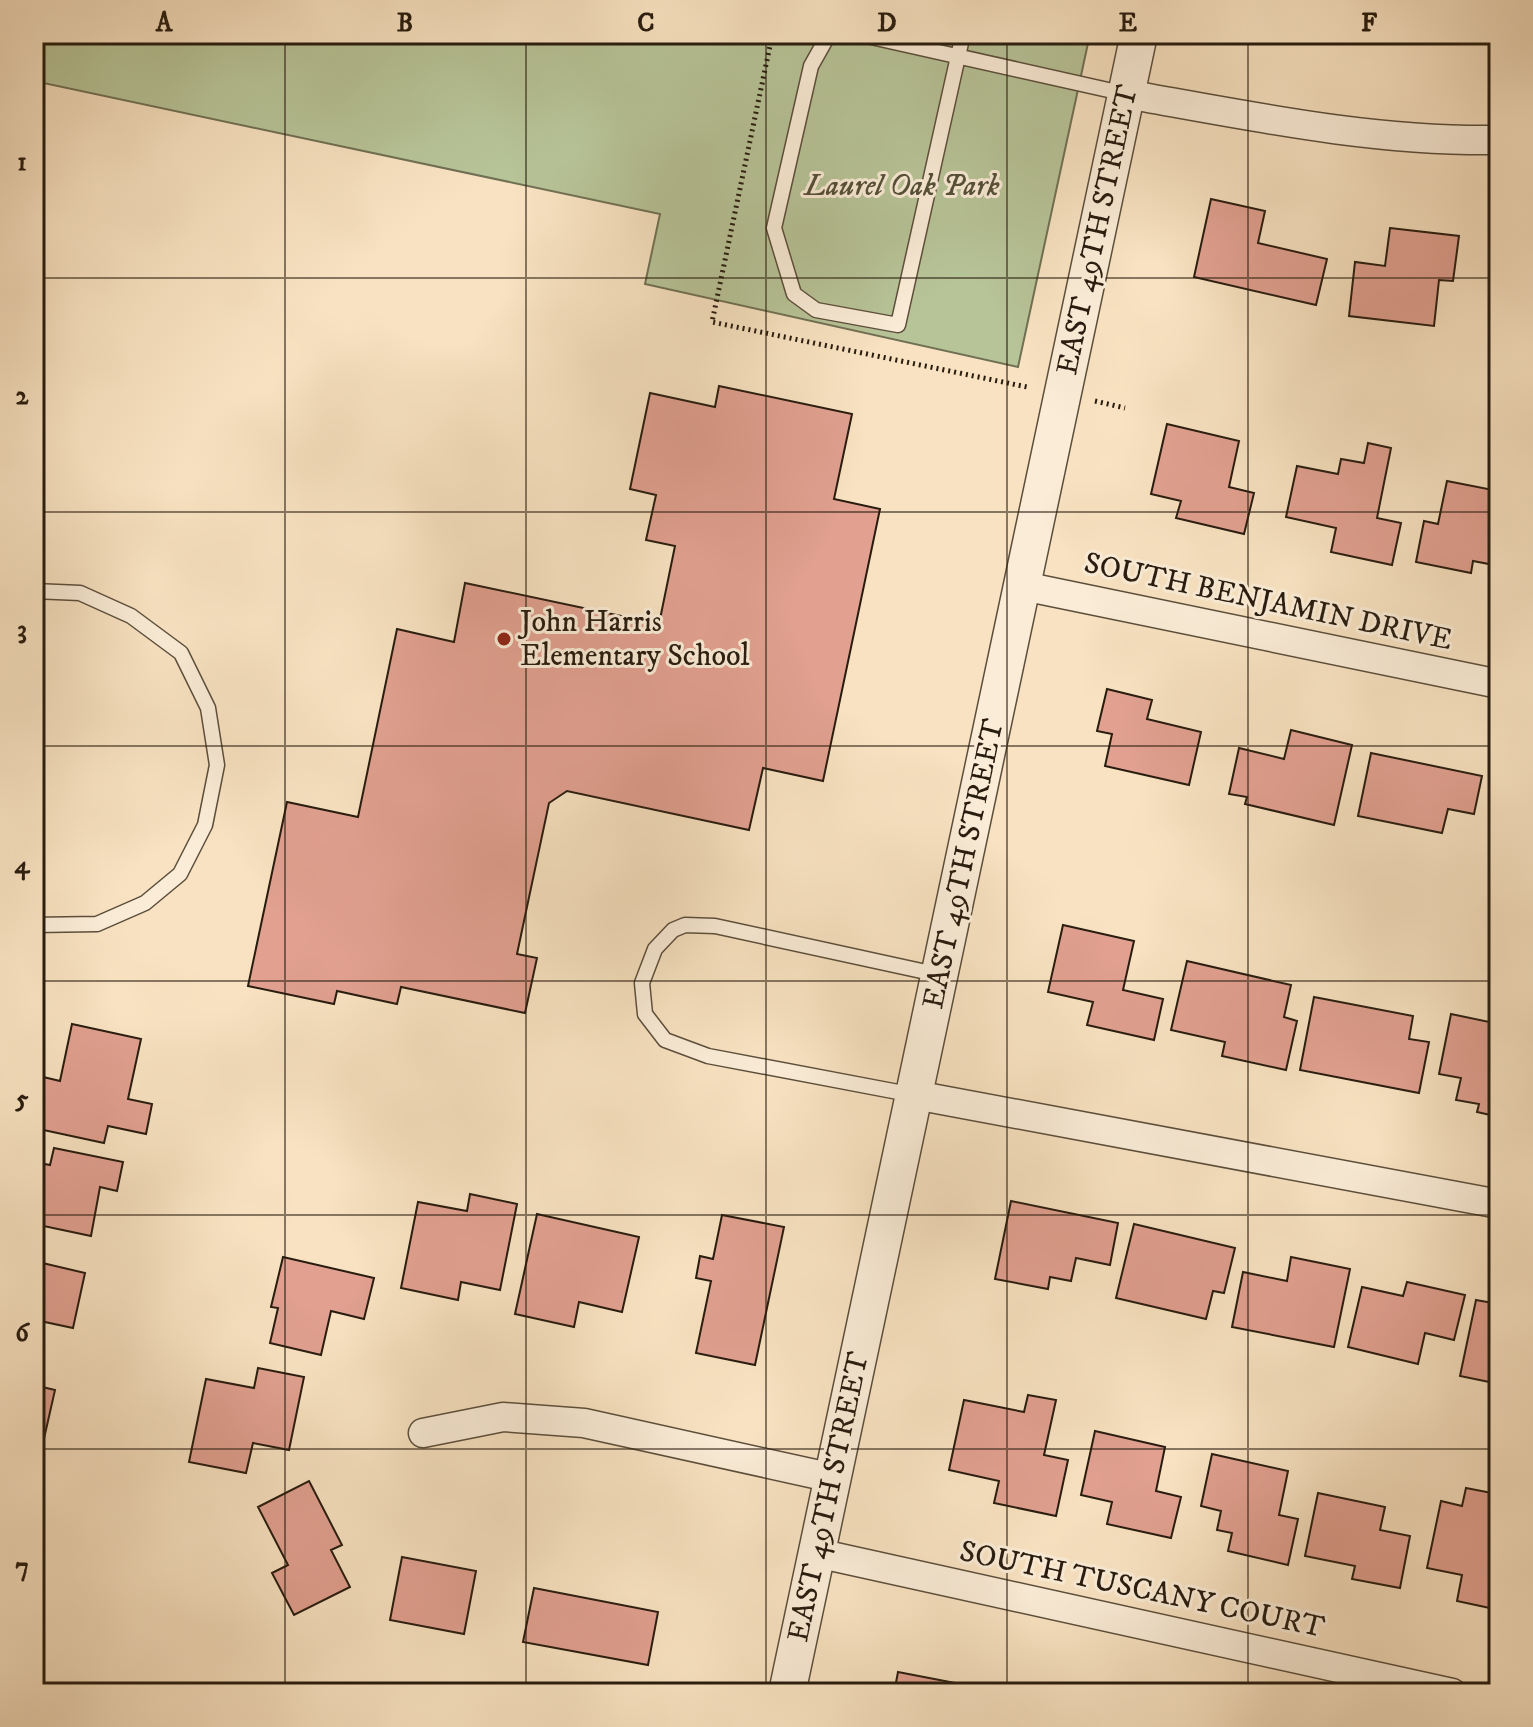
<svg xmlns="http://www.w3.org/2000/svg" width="1533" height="1727" font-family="'IM FELL DW Pica',serif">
<rect width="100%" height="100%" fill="#f8e2c1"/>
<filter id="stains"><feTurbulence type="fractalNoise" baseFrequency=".0025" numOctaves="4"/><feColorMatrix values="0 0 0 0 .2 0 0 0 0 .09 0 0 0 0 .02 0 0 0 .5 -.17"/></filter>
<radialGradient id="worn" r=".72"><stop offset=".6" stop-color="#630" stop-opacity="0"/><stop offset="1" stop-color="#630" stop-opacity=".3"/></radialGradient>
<path fill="#b7c498" stroke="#707054" stroke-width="2" d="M34,34H1090L1018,367L645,284L660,214L34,81Z"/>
<path fill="#e1a090" stroke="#281c0f" stroke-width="2" d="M1211,199L1265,211L1258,243L1327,259L1316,305L1194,277Z
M1390,228L1459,236L1453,281L1439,280L1434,326L1349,316L1355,262L1385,266Z
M1490,252H1499V299L1490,300Z
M719,386L852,414L834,499L880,509L823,781L763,768L749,830L567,791L549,803L517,954L537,958L525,1013L401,987L397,1004L337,991L334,1004L248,986L287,802L358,817L397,629L454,642L465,583L659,624L675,546L646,540L656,495L630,489L650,393L715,407Z
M1167,424L1239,441L1229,487L1254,493L1244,534L1176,518L1181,501L1151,494Z
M1368,443L1391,448L1377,518L1401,523L1392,565L1331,552L1336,528L1286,517L1297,466L1338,474L1341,459L1364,463Z
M1447,481L1493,490L1491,503L1499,505V566L1473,561L1471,573L1416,562L1424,521L1438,524Z
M1107,689L1152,700L1147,719L1201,732L1189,785L1105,766L1112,734L1097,731Z
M1291,730L1352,745L1334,825L1245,804L1247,797L1229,794L1239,748L1284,759Z
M1371,753L1482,776L1474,814L1448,809L1442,833L1358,816Z
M1499,795V840L1490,838Z
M1063,925L1134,941L1123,990L1163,999L1154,1040L1087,1025L1093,1002L1048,992Z
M1187,961L1291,985L1284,1017L1297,1021L1286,1070L1222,1056L1225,1042L1171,1030Z
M1314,997L1413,1016L1409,1039L1429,1042L1419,1093L1300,1070Z
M1451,1014L1499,1024V1117L1477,1112L1479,1104L1456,1100L1461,1078L1439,1074Z
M72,1024L141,1039L128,1099L152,1104L146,1134L108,1126L104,1143L34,1128L35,1075L60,1081Z
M54,1148L123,1162L117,1191L100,1187L91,1236L34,1224V1162L50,1165Z
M470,1194L517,1204L500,1290L461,1282L458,1300L401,1288L418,1202L467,1211Z
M1011,1201L1118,1223L1110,1265L1076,1258L1071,1281L1050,1277L1048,1289L995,1279Z
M537,1214L639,1237L622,1312L579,1302L574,1327L515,1314Z
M722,1215L784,1227L755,1365L696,1353L711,1281L696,1278L700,1256L713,1259Z
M1134,1224L1235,1248L1224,1293L1213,1291L1206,1319L1116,1298Z
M283,1257L374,1278L364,1319L331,1311L321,1355L270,1343L278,1308L271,1307Z
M1291,1257L1350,1269L1334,1347L1232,1327L1243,1272L1287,1281Z
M34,1261L85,1273L73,1328L40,1321L34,1348Z
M1407,1282L1465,1295L1454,1340L1425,1333L1418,1364L1348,1347L1362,1287L1403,1296Z
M1476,1300L1499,1304V1384L1460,1376Z
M258,1368L304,1377L289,1450L253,1443L246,1473L189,1462L206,1379L254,1388Z
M34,1385L55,1390L38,1465L34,1464Z
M1028,1395L1056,1400L1044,1455L1068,1460L1056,1516L994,1503L999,1481L949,1470L964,1400L1024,1412Z
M1095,1431L1165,1447L1156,1491L1181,1497L1171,1538L1107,1524L1112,1502L1081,1495Z
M1212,1454L1288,1471L1279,1515L1298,1519L1288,1565L1228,1551L1232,1533L1217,1530L1221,1511L1201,1506Z
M309,1481L342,1545L331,1550L350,1587L294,1615L272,1573L288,1565L258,1507Z
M1466,1488L1492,1493L1489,1511L1499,1513V1610L1457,1601L1462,1575L1427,1568L1441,1501L1462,1506Z
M1318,1493L1385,1507L1380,1530L1410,1536L1400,1588L1352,1579L1355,1566L1305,1556Z
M402,1557L476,1571L464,1634L390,1620Z
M534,1588L658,1612L648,1665L523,1642Z
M898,1672L1007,1693H894Z"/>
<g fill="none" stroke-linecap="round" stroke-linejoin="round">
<defs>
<path id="service" d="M829,34L811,66L774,228L794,294L816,310L898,325L963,34
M858,34L1126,94
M34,591L80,593L131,616L181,653L208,708L217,765L205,825L180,874L145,903L97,924L34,925
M914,1095L708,1056L665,1040L645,1014L642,983L655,949L673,930L685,925L715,926L940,975"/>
<path id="minor" d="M1126,94C1250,116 1373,142 1499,140
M1023,586L1499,684
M915,1095L1499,1204
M423,1433L503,1417L584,1423L833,1478
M817,1553L1452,1693"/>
<path id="tertiary" d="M787,1693L1139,34"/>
</defs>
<use href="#service" stroke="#5c4e3c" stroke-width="17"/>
<use href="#minor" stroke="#5c4e3c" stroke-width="31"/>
<use href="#tertiary" stroke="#5c4e3c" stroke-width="39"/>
<path stroke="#281c0f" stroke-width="5" stroke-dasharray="2 4" stroke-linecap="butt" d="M736,34L771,41L712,322L1027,387
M1095,401L1125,408"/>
<use href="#service" stroke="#faecd7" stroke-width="14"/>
<use href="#minor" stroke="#faecd7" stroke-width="28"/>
<use href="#tertiary" stroke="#faecd7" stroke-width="36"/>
</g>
<path fill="none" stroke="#281c0f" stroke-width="2" stroke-opacity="0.55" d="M285,34V1693M526,34V1693M766,34V1693M1007,34V1693M1248,34V1693M34,278H1499M34,512H1499M34,746H1499M34,981H1499M34,1215H1499M34,1449H1499"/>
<circle fill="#8f2418" stroke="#faecd7" stroke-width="3" cx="504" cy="639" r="8"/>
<g text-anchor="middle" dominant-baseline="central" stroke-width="6" stroke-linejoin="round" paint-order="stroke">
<g font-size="30" font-style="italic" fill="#534e38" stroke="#faecd7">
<text x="902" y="186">Laurel Oak Park</text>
</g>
<g font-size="30" fill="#281c0f" stroke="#faecd7">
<text transform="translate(1098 230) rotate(-78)">EAST 49TH STREET</text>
<text transform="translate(1268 602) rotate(12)">SOUTH BENJAMIN DRIVE</text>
<text transform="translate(964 864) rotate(-78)">EAST 49TH STREET</text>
<text transform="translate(829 1497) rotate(-78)">EAST 49TH STREET</text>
<text transform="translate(1142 1590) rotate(12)">SOUTH TUSCANY COURT</text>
</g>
<g font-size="30" fill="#281c0f" stroke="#faecd7" text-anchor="start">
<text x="520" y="622">John Harris<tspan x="520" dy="34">Elementary School</tspan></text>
</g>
</g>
<rect width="1533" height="1727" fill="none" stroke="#f8e2c1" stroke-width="88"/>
<rect x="44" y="44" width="1445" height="1639" fill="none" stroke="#281c0f" stroke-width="3"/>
<g font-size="26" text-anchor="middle" font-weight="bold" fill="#281c0f">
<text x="164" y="31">A</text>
<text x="405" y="31">B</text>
<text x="646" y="31">C</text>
<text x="887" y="31">D</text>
<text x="1128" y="31">E</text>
<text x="1369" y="31">F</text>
<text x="22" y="170">1</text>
<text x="22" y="404">2</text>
<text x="22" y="638">3</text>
<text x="22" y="873">4</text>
<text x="22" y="1107">5</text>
<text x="22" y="1341">6</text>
<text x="22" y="1575">7</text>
</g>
<rect width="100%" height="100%" filter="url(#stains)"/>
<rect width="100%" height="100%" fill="url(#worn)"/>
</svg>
